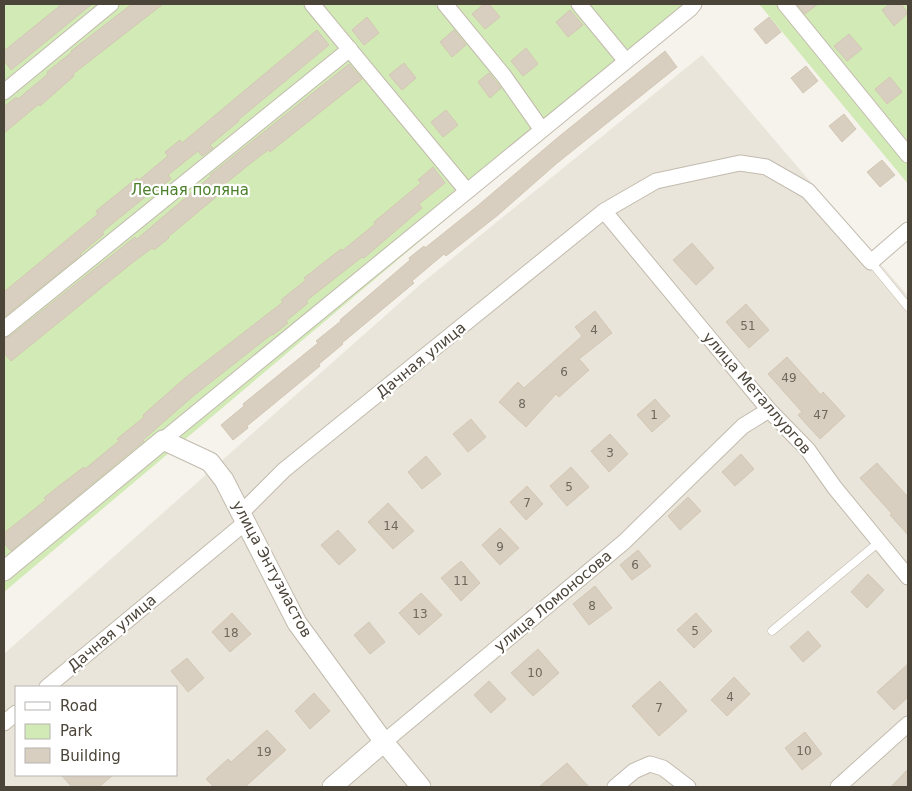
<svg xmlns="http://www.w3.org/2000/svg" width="912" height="791" font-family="'DejaVu Sans',sans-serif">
<rect width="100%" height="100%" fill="#f6f3ec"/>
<path fill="#eae5da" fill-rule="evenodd" d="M702,55L908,296V787H4V654L422,283ZM16,687H176V775H16Z"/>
<path fill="#d2eab5" d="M4,4H701L4,592Z
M759,4H908V184Z"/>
<path fill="#d8cfc1" stroke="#d3c7b4" d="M62,4H92L11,70L4,60V51Z
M132,4H163L73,74L74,76L40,106L39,104L4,133V107L16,97L18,99L48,74L47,72L72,52L71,51Z
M484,4H489L500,17L485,29L472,14Z
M797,4H818L805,14Z
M890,4H901L908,13L894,26L882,10Z
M570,10L583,25L568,37L556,22Z
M367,17L379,33L364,45L352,30Z
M769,17L781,32L766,44L754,29Z
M317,30L329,45L238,120L239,121L210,145L213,148L202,156L198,151L168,175L171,179L156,191L155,189L102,232L104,234L80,254L81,255L4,317V292L98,214L96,211L137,178L139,180L168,156L165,152L180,140L182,143Z
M454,30L466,45L452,57L440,42Z
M849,34L862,49L847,61L834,46Z
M526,48L538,64L523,76L511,61Z
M665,51L677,67L556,164L498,215L446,256L444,254L412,281L414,283L342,343L343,344L319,364L320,366L247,426L248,428L233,440L221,425L244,406L243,404L318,343L316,341L341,321L340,320L410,260L409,258L424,246L425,248L475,208L556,139Z
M404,63L416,78L402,90L389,75Z
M349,64L362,79L270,152L268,150L246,167L214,193L216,197L168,237L169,238L154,250L152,248L132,263L11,361L4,353V338L10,336L135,237L137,239L211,176L210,175Z
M806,66L818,81L803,93L791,78Z
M489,73L501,88L490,98L478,82Z
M890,77L902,92L887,104L875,89Z
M446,110L458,125L443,137L431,122Z
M844,114L856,129L842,142L829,126Z
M882,160L895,175L880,187L867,172Z
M433,167L445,183L419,204L422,208L364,258L362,257L306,301L308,303L286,321L288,323L273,335L272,334L192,397L143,440L144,441L11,551L4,543V533L46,500L44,498L59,486L84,467L85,469L119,441L117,439L144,417L143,415L185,378L283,302L281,300L306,280L304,278L341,249L342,251L375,224L374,222L421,183L418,180Z
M692,243L714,268L696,285L673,260Z
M746,304L769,330L749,348L726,322Z
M595,311L612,333L579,359L589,370L559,397L556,394L526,427L499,402L518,382L524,388L582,336L575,327Z
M787,357L821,395L823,392L845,416L820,439L798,415L802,412L768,374Z
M655,399L670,416L652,432L637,415Z
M471,419L486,437L468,452L453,434Z
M610,434L628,454L609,472L591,451Z
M741,454L754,469L735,486L722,472Z
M426,456L441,474L422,489L408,472Z
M877,463L908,497V535L890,515L892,514L860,478Z
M571,467L589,487L567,506L550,486Z
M527,486L543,504L526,520L510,502Z
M688,497L701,511L680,530L668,516Z
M388,503L414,531L393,549L368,522Z
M500,528L519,548L500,565L482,545Z
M338,530L356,550L339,565L321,545Z
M638,550L651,566L632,580L620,565Z
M461,561L480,583L461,601L441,578Z
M868,574L884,590L867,608L851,592Z
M595,586L612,608L589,625L573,604Z
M421,593L442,615L419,635L399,613Z
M232,613L251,634L230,652L212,632Z
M696,613L712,631L694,648L677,630Z
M369,622L385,642L370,654L354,635Z
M808,631L821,646L803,662L790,647Z
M538,649L559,673L533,696L511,673Z
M187,658L204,678L188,692L171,671Z
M908,664V697L894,710L877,692Z
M734,677L750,694L727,716L711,700Z
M489,681L506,699L491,713L474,695Z
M660,681L687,711L659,736L632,706Z
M314,693L330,711L310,729L295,711Z
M267,730L286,750L245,787H214L206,779L228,759L231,762Z
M805,732L822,754L802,770L785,748Z
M567,763L589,787H539Z
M908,769V787H891Z
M61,775H113L99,787H72Z"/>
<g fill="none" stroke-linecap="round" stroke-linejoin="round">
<defs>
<path id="service" d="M871,262L908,307
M772,631L879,542"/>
<path id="minor" d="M312,4L467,191
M445,4L504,76L542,130
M579,4L626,61
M785,4L908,155
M4,92L111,4
M604,211L769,410L808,450L835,488L908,577
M4,329L350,49
M163,440L690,9L694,4
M241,513L284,470L604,211L656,181L740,163L766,167L808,191L871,262L908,230
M47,687L246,522
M4,723L16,713
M384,742L624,542L743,426L769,410
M615,787L634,771L650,764L663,768L688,787
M838,787L908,724"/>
<path id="tertiary" d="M4,571L163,440L210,462L224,480L297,623L384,742L421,787
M332,787L384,742"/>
</defs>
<use href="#service" stroke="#c2bbae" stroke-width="9"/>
<use href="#minor" stroke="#c2bbae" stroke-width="17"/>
<use href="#tertiary" stroke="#c2bbae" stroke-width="21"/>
<use href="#service" stroke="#fff" stroke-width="8"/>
<use href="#minor" stroke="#fff" stroke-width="15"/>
<use href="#tertiary" stroke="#fff" stroke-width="19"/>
</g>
<g text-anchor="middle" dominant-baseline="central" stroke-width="4.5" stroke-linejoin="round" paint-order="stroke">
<g font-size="12" fill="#6e675b">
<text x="748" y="326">51</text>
<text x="594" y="330">4</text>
<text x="564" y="372">6</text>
<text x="789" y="378">49</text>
<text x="522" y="404">8</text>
<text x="654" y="415">1</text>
<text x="821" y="415">47</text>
<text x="610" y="453">3</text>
<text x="569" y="487">5</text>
<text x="527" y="503">7</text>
<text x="391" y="526">14</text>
<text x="500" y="547">9</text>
<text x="635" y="565">6</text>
<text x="461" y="581">11</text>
<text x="592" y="606">8</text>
<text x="420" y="614">13</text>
<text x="695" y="631">5</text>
<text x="231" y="633">18</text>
<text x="535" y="673">10</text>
<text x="730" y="697">4</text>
<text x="659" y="708">7</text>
<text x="804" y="751">10</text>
<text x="264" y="752">19</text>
</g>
<g font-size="15" fill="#4a7f2a" stroke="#fff">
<text x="190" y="190">Лесная поляна</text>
</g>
<g font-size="15" fill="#4b4439" stroke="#fff">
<text transform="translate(421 360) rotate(-39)">Дачная улица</text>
<text transform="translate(757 393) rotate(49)">улица Металлургов</text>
<text transform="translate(272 569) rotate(62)">улица Энтузиастов</text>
<text transform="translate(553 601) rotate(-40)">улица Ломоносова</text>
<text transform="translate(112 633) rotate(-40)">Дачная улица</text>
</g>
</g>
<rect width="912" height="791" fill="none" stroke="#4b4439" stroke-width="10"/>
<rect x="15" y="686" width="162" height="90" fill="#ffffff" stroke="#b7b4b0"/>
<rect x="25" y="702" width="25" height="8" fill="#ffffff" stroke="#b7b4b0"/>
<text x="60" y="711" font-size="15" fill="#4b4439">Road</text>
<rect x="25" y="724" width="25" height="15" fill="#d2eab5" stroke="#b7b4b0"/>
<text x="60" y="736" font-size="15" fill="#4b4439">Park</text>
<rect x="25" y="748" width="25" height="15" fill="#d8cfc1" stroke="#b7b4b0"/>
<text x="60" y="761" font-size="15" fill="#4b4439">Building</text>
</svg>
